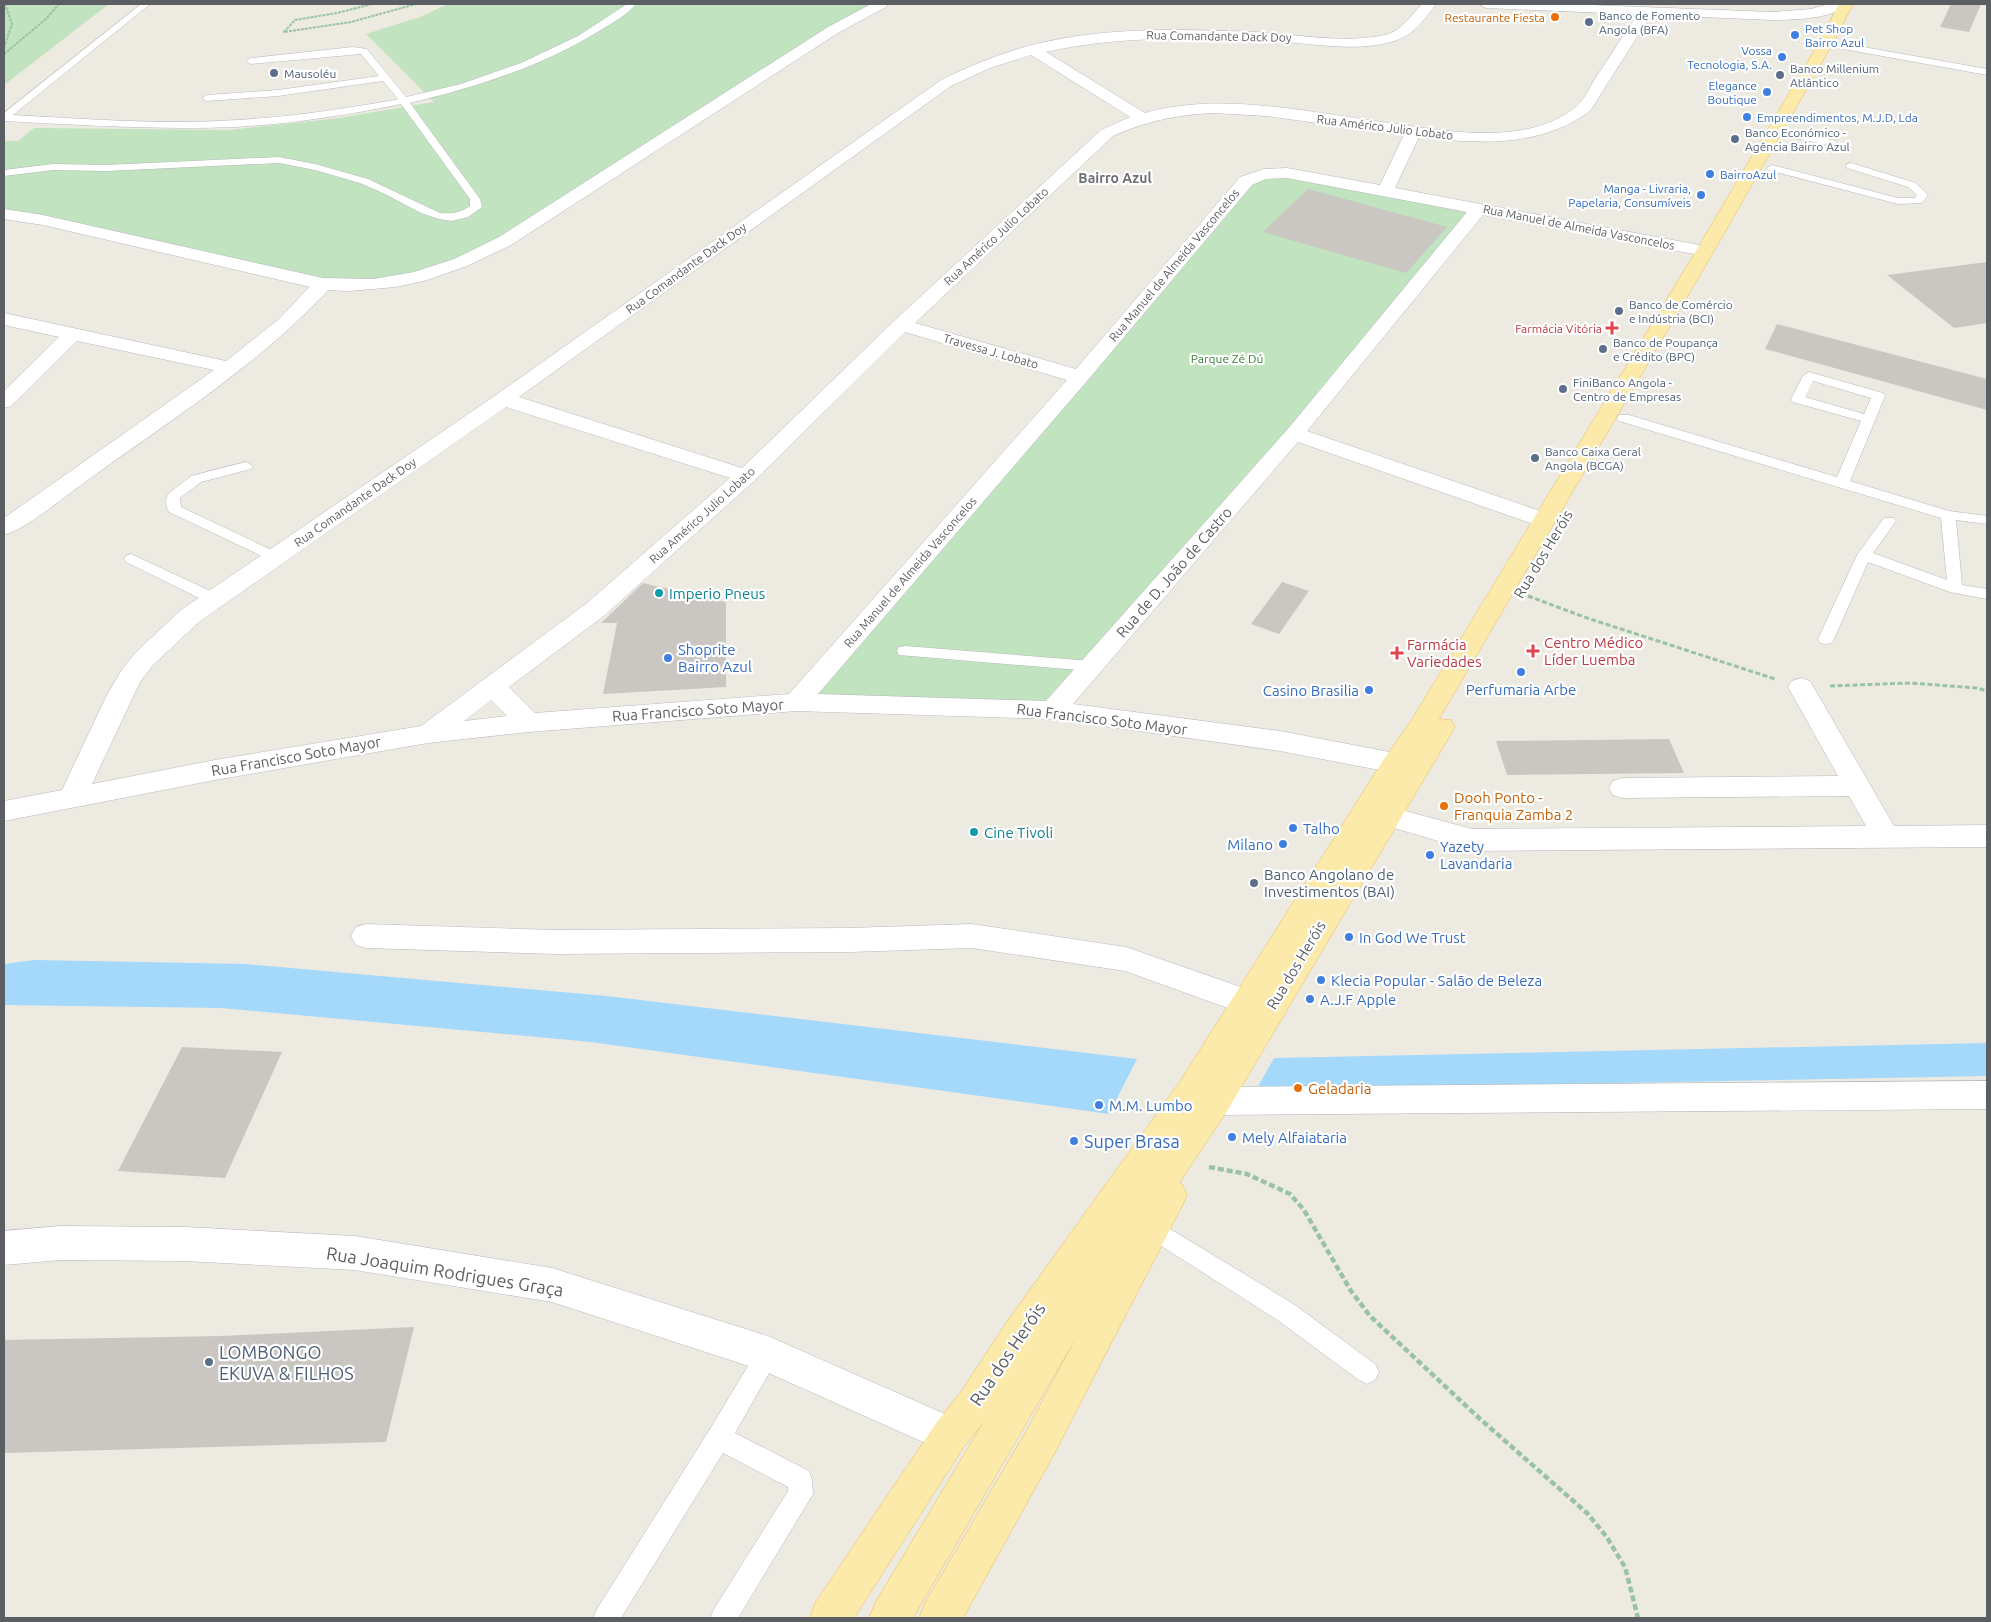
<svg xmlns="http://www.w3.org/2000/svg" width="1991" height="1622" font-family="Ubuntu,sans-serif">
<rect width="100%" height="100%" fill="#edeae2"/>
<path fill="#c1e3c0" d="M4,4H109L4,85Z
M448,4H881L505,241L439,271L346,286L4,213V141H18L34,128L229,130L332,119L434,102L366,34L420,17Z
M1264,174L1479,208L1053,710L796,702L1237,190Z"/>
<path fill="#a4d9fb" d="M35,960L246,964L607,996L1137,1059L1109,1114L591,1042L222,1008L4,1005V964Z
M1987,1043V1076L1256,1090L1274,1058Z"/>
<path fill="#cac6c2" d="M1951,4H1981L1969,32L1940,27Z
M1308,189L1447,227L1406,273L1263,232Z
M1987,262V323L1954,328L1887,275Z
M1777,324L1987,379V410L1765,349Z
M1282,582L1309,591L1279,634L1251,624Z
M643,583L726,602V687L603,694L617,623H601Z
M1669,739L1684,773L1507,775L1496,741Z
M182,1047L282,1052L225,1178L118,1171Z
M414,1327L386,1442L4,1453V1340L220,1336Z"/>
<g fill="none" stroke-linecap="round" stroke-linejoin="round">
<defs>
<path id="lane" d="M141,4H150L13,115C88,119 163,125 237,120C290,117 343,109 395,100L398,99L383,81L278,96L207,101L202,98L207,95L278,90L379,76L361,54L251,64L246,61L251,58L353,47L367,49L406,97L461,84L521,63L578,36L627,4H636C627,15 612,23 599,31C541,67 476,87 410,103L480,199L482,207L468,217L452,221L439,219L421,213L383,193L360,183L315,170L279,163L106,171L53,170L4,176V170L53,164L106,165L279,157L315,164L368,179L440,213C453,214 460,213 470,206V199L401,104C349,115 289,124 236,127C159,130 81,125 4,121V113Z
M1841,43L1987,69V75L1838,48L1836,46Z
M1790,131L1836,141L1837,143L1832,146L1786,136L1785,134L1786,132Z
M1851,163L1916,183L1928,195L1922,203L1898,204L1768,170L1767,168L1772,165L1898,198H1915L1917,195L1908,187L1847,168L1846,166L1847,164Z
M1809,372L1883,393L1885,396L1850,481L1949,511L1987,516V524L1956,520L1962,585L1987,589V599L1950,592L1868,562L1834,639L1832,643L1826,644L1820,643L1818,639L1857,555L1884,518H1894L1896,521L1873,553L1947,580L1941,518L1619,421L1617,418L1619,415H1629L1837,477L1861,421L1793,402L1791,399L1803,376ZM1813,381L1871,398L1864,414L1805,397Z
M246,462L253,466L251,469L201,482L180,498L181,507L280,554L282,557L280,560H270L169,512C166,507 165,499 168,494L191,476Z
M131,554L219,595L222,599L219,603H209L126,562L124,559L126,556Z
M905,646L1091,661L1097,662L1099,666L1097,670L1091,671L899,655L897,651L899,647Z
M1152,1218L1292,1303L1375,1364L1379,1372L1375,1380L1367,1384L1359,1380L1276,1319L1144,1235L1141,1228L1144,1221Z
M768,1342L776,1346L780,1354L735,1433L809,1471L812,1480L813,1494L738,1618H710L714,1609L788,1491V1487L723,1453L621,1618H593L597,1609L710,1429L760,1346Z"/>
<path id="street" d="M1422,4H1436C1425,19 1413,36 1394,41C1355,53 1313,43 1273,41C1197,38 1120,35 1046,52L1145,113C1221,91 1312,113 1389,123C1447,131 1526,147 1576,107C1584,100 1590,87 1595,79C1611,55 1625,32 1641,9L1646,8L1653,12L1590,111C1540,148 1477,144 1419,137L1395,188L1705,246L1711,247L1714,251L1711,255L1705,256L1483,215L1307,431L1552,515L1555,520L1552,525L1544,527L1536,525L1298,442L1073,704L1280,731L1395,753L1404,756L1408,763L1404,770L1395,773L1280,751L1053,719L796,711L529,732L428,743L215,780L4,821V801L62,790L106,697L121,671L135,653L181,610L496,395L941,80C966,68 991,57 1018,49C1094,26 1177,29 1256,32C1297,34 1343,44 1385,35C1401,31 1411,16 1422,4ZM1031,55L1130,117L1101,130L894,321L742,468L519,397L951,86L990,68ZM1213,113L1267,116L1404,135L1380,185L1287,168L1264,169L1240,177L1076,369L915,323L1113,136C1147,121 1175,115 1213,113ZM1287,178L1467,212L1287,430L1046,701L818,694L1087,381L1252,185L1266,179ZM905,332L1067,380L789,694L535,713L509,687L605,615L754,481ZM506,407L730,478L587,603L421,726L215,760L92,784L140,682L153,665L199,622ZM491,700L507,716L464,721Z
M323,278L330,280L332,284L330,288C261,363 174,418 92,477C72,491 25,530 4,535V518L214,370L77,341L11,406L4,408V391L59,337L4,325V313L226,361L279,319L316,280Z
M1801,678L1810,681L1894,826L1987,825V847L1472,851L1377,823L1373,816L1377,809L1387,806L1472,829L1866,826L1849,796L1623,798L1613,795L1609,788L1613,781L1623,778L1838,776L1788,687L1792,681Z
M366,924L554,930L850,928L972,924L1126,947L1258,993L1262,1002L1258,1011L1247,1015L1125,971L972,948L850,952L554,954L366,948L356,945L351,936L356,927Z
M1987,1081V1109L1216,1115L1205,1111L1200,1101L1205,1091L1216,1087Z
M60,1226L185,1227L355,1236L552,1268L768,1336L963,1422L969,1435L963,1448L950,1454L764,1371L552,1302L355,1270L185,1261L60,1260L4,1265V1231Z"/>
<path id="secondary" d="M871,4H888L886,7L838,33L511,245L467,266L424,281L396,287L349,291L323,290L43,225L4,219V209L43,215L323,278L373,279L414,272L454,259L499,237L828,27Z
M1479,4H1564L1773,12L1811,9L1829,4H1847C1835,19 1792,20 1773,20L1486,8Z"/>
<path id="primary" d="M1839,4H1853L1834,41L1714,251L1439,719L1451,720L1455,727L1227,1111L1179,1183L1182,1184L1187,1195L1182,1206L1054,1454L963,1618H919L925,1603L1028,1428L1077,1336L913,1618H869L875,1603L983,1423L963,1448L854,1618H810L815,1603L937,1422L961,1392L1006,1323L1179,1083L1386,756L1411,721L1696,251L1820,41Z"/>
</defs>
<use href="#lane" stroke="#b5b8bc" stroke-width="1"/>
<use href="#street" stroke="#b5b8bc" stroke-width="1"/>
<use href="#secondary" stroke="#b4b7bc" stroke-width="1"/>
<use href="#primary" stroke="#eabc5e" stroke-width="1"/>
<path stroke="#99c3a3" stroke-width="2" stroke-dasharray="3 1" stroke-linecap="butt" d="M372,4L337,13L295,20L284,32L351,22L416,4
M4,48L12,24L5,4
M4,54L46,19L59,4"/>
<path stroke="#99c3a3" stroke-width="3" stroke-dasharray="5 2.5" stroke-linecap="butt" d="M1528,596L1587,618L1775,679
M1830,686L1910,683L1977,688L1987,691"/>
<path stroke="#99c3a3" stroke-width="4.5" stroke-dasharray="6 3" stroke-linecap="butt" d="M1209,1167L1247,1174L1290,1194L1304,1210L1351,1291L1370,1316L1479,1418L1587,1513L1606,1536L1625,1567L1638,1618"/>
<use href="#lane" fill="#fff" fill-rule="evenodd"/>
<use href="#street" fill="#fff" fill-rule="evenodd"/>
<use href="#secondary" fill="#fff" fill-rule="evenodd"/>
<use href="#primary" fill="#fbeaa9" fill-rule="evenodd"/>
</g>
<g fill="#e8710a" stroke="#fff" stroke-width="2">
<circle cx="1555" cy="17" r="5"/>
<circle cx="1444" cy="806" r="5"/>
<circle cx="1298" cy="1088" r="5"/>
</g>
<g fill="#5c6f8a" stroke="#fff" stroke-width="2">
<circle cx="1589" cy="22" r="5"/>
<circle cx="274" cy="73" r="5"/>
<circle cx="1780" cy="75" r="5"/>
<circle cx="1735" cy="139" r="5"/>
<circle cx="1619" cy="311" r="5"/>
<circle cx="1603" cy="349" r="5"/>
<circle cx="1563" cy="389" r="5"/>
<circle cx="1535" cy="458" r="5"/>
<circle cx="1254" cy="883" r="5"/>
<circle cx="209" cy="1362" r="5"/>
</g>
<g fill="#3f7fe0" stroke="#fff" stroke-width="2">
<circle cx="1795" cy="35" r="5"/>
<circle cx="1782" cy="57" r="5"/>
<circle cx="1767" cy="92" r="5"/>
<circle cx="1747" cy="117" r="5"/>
<circle cx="1710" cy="174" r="5"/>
<circle cx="1701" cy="195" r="5"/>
<circle cx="668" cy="658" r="5"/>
<circle cx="1521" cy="672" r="5"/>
<circle cx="1369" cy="690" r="5"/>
<circle cx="1293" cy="828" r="5"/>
<circle cx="1283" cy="844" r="5"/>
<circle cx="1430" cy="855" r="5"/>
<circle cx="1349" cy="937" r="5"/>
<circle cx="1321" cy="980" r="5"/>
<circle cx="1310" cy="999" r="5"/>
<circle cx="1099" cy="1105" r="5"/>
<circle cx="1232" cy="1137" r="5"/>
<circle cx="1074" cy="1141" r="5"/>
</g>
<g fill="#e0444e" stroke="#fff" stroke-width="2">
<path d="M1609.5 320.5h5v5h5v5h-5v5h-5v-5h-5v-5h5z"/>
<path d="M1530.5 643.5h5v5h5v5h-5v5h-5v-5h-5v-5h5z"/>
<path d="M1394.5 645.5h5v5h5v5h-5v5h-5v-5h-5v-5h5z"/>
</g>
<g fill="#0f9aa8" stroke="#fff" stroke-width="2">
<circle cx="659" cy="593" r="5"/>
<circle cx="974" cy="832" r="5"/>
</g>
<g text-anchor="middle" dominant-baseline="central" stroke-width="4.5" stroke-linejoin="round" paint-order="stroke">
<g font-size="12" fill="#4e5e75" stroke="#fff" text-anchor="start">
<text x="1599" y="15">Banco de Fomento<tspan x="1599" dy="14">Angola (BFA)</tspan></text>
<text x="1790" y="68">Banco Millenium<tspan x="1790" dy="14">Atlântico</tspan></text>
<text x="284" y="73">Mausoléu</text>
<text x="1745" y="132">Banco Económico -<tspan x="1745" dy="14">Agência Bairro Azul</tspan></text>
<text x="1629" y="304">Banco de Comércio<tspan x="1629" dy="14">e Indústria (BCI)</tspan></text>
<text x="1613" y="342">Banco de Poupança<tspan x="1613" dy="14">e Crédito (BPC)</tspan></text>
<text x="1573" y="382">FiniBanco Angola -<tspan x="1573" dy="14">Centro de Empresas</tspan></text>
<text x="1545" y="451">Banco Caixa Geral<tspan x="1545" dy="14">Angola (BCGA)</tspan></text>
</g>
<g font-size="12" fill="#c56008" stroke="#fff" text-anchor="end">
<text x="1545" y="17">Restaurante Fiesta</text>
</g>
<g font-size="12" fill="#366cbe" stroke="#fff" text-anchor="start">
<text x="1805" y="28">Pet Shop<tspan x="1805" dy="14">Bairro Azul</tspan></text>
<text x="1772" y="50" text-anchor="end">Vossa<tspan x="1772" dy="14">Tecnologia, S.A.</tspan></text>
<text x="1757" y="85" text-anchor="end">Elegance<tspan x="1757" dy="14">Boutique</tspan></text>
<text x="1757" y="117">Empreendimentos, M.J.D, Lda</text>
<text x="1720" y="174">BairroAzul</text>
<text x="1691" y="188" text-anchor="end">Manga - Livraria,<tspan x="1691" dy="14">Papelaria, Consumíveis</tspan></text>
</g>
<g font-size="12" fill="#5b5e62" stroke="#fff">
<text transform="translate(1219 36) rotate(1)">Rua Comandante Dack Doy</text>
<text transform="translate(1385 127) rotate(7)">Rua Américo Julio Lobato</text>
<text transform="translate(1579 227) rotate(11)">Rua Manuel de Almeida Vasconcelos</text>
<text transform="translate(996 236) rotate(-43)">Rua Américo Julio Lobato</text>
<text transform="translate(1174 265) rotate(-50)">Rua Manuel de Almeida Vasconcelos</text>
<text transform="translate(686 268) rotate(-36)">Rua Comandante Dack Doy</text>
<text transform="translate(991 351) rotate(16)">Travessa J. Lobato</text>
<text transform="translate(355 502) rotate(-35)">Rua Comandante Dack Doy</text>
<text transform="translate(702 515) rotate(-42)">Rua Américo Julio Lobato</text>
<text transform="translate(910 572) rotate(-49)">Rua Manuel de Almeida Vasconcelos</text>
</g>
<g font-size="12" fill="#be3a42" stroke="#fff" text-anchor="end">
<text x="1602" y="328">Farmácia Vitória</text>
</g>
<g font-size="12" fill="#398339" stroke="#fff">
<text x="1227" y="358">Parque Zé Dú</text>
</g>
<g font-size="14" font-weight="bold" fill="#6c7074" stroke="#fff">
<text x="1115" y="178">Bairro Azul</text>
</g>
<g font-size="15" fill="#5b5e62" stroke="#fff">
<text transform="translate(1543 554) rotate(-59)">Rua dos Heróis</text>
<text transform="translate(1174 572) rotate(-49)">Rua de D. João de Castro</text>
<text transform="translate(698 710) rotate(-4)">Rua Francisco Soto Mayor</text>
<text transform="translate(1102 719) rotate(7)">Rua Francisco Soto Mayor</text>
<text transform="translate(296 756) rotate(-10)">Rua Francisco Soto Mayor</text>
<text transform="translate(1296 965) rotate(-59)">Rua dos Heróis</text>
</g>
<g font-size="15" fill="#0d838f" stroke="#fff" text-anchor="start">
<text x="669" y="593">Imperio Pneus</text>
<text x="984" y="832">Cine Tivoli</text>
</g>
<g font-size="15" fill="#be3a42" stroke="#fff" text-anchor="start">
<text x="1544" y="642">Centro Médico<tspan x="1544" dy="17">Líder Luemba</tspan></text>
<text x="1407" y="644">Farmácia<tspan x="1407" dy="17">Variedades</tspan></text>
</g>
<g font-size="15" fill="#366cbe" stroke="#fff" text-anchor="start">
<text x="678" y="649">Shoprite<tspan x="678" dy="17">Bairro Azul</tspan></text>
<text x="1521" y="689" text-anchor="middle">Perfumaria Arbe</text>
<text x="1359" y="690" text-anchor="end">Casino Brasilia</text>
<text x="1303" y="828">Talho</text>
<text x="1273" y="844" text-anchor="end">Milano</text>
<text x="1440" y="846">Yazety<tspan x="1440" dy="17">Lavandaria</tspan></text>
<text x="1359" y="937">In God We Trust</text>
<text x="1331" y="980">Klecia Popular - Salão de Beleza</text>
<text x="1320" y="999">A.J.F Apple</text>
<text x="1109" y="1105">M.M. Lumbo</text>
<text x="1242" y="1137">Mely Alfaiataria</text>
</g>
<g font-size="15" fill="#c56008" stroke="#fff" text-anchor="start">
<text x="1454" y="797">Dooh Ponto -<tspan x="1454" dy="17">Franquia Zamba 2</tspan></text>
<text x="1308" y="1088">Geladaria</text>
</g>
<g font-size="15" fill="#4e5e75" stroke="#fff" text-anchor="start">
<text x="1264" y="874">Banco Angolano de<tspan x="1264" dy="17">Investimentos (BAI)</tspan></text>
</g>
<g font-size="18" fill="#366cbe" stroke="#fff" text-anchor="start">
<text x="1084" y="1141">Super Brasa</text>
</g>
<g font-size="18" fill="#5b5e62" stroke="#fff">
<text transform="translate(445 1271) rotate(9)">Rua Joaquim Rodrigues Graça</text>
<text transform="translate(1007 1354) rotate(-56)">Rua dos Heróis</text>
</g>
<g font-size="18" fill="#4e5e75" stroke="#fff" text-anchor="start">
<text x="219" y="1352">LOMBONGO<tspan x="219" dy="21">EKUVA &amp; FILHOS</tspan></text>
</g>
</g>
<rect width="1991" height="1622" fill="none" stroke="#5b5e62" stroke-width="10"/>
</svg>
